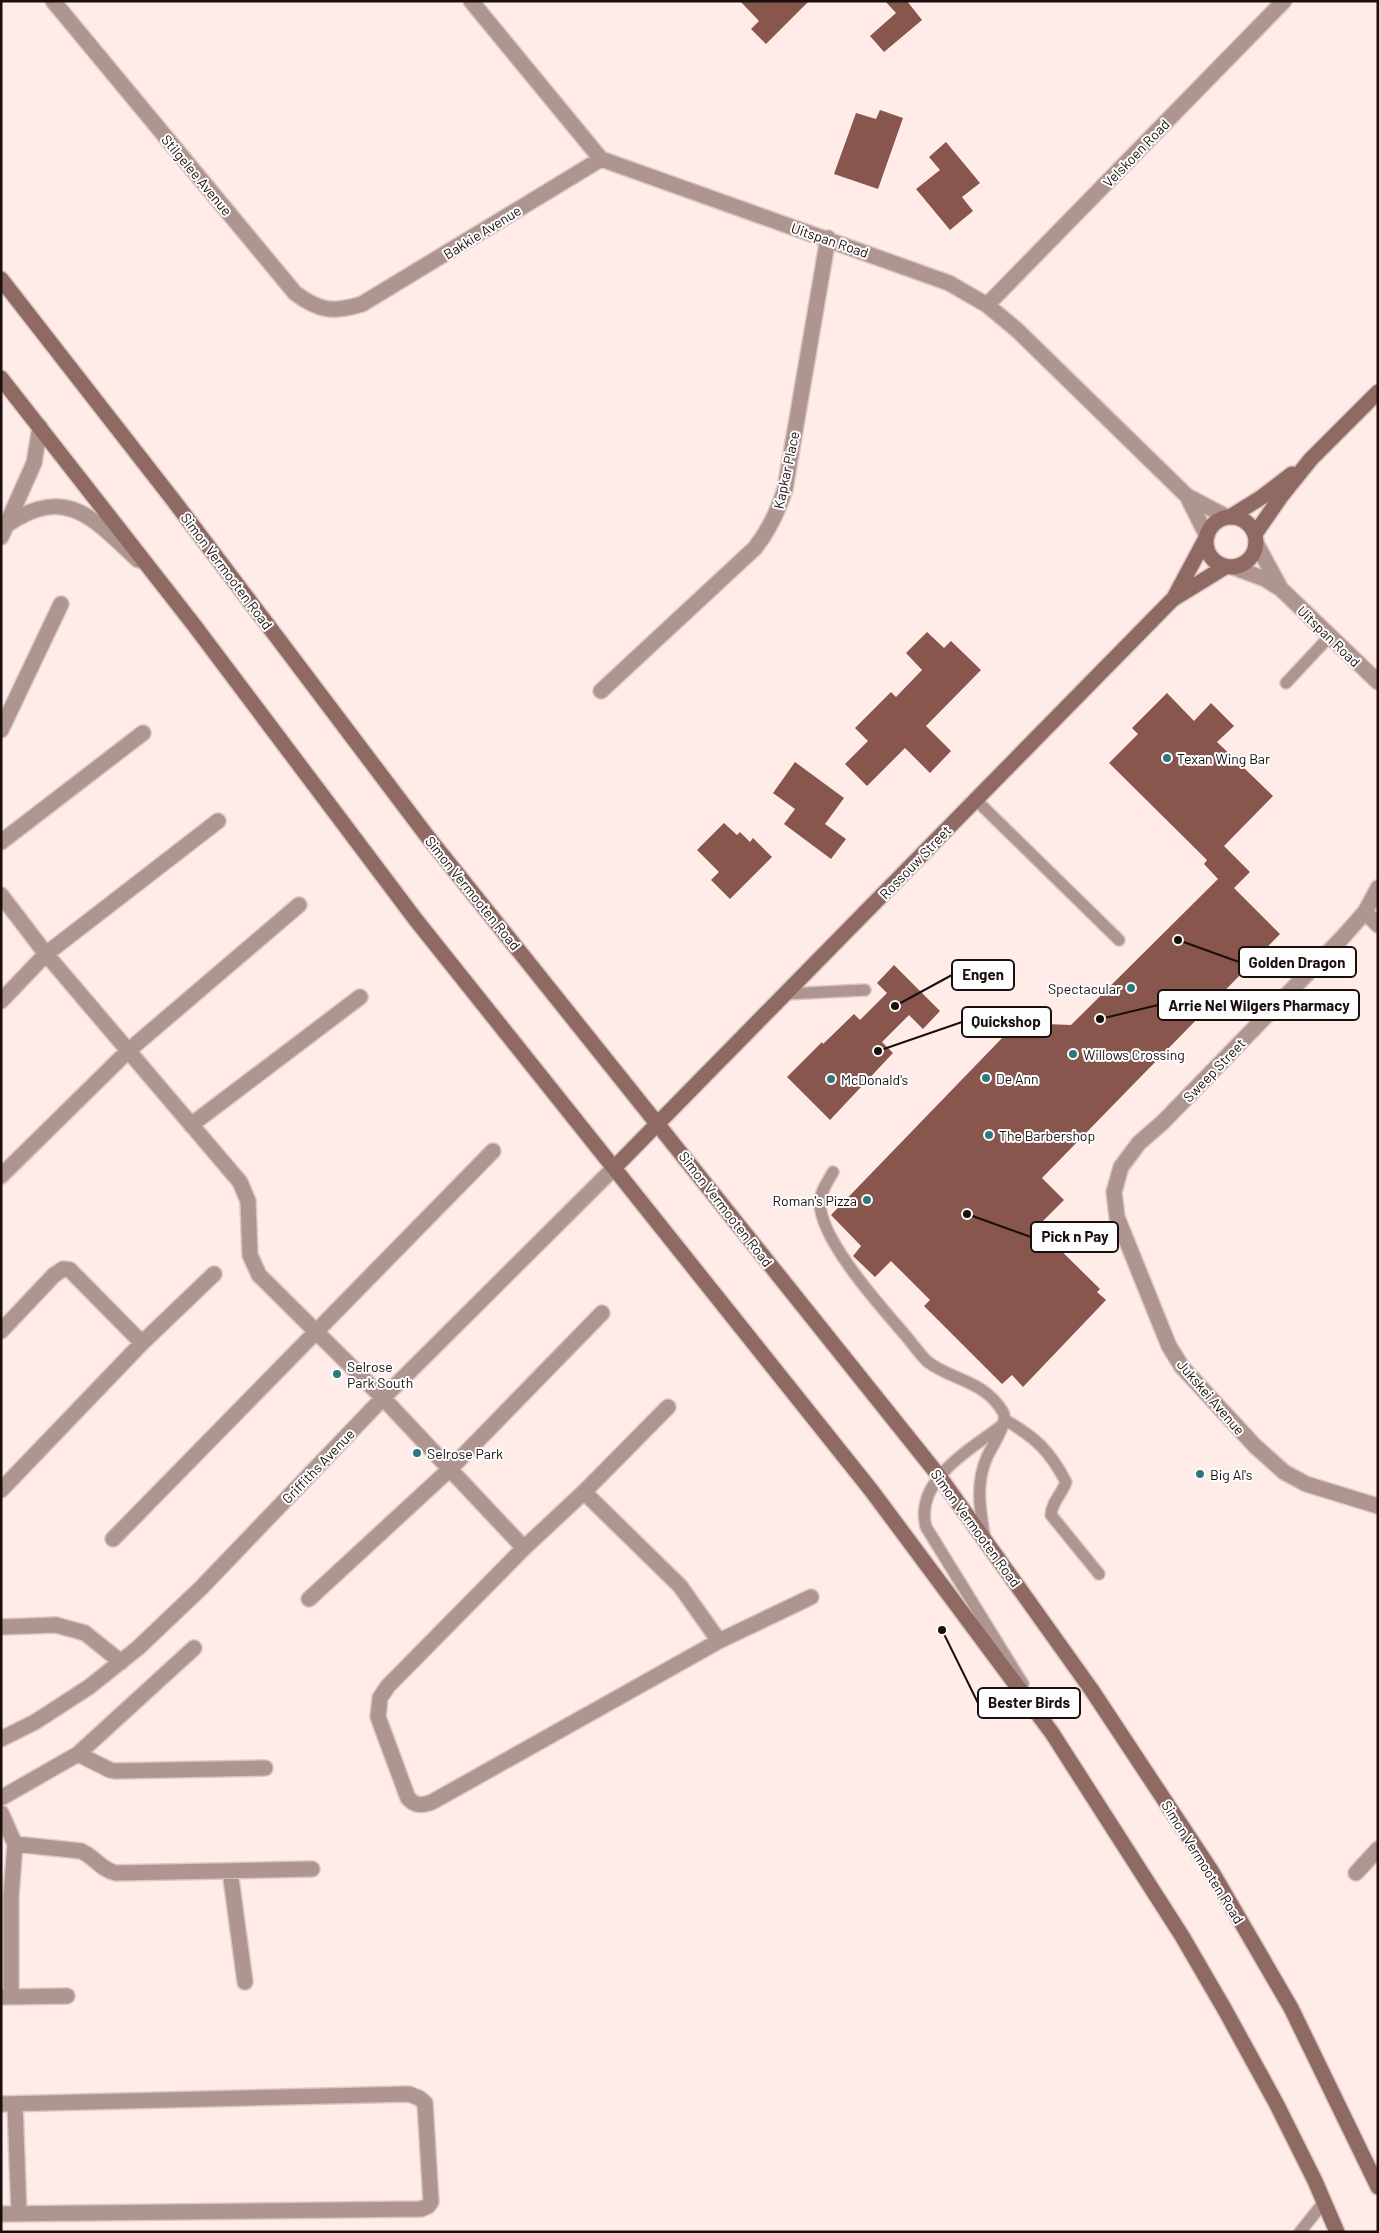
<svg xmlns="http://www.w3.org/2000/svg" width="1379" height="2233" font-family="Barlow,sans-serif">
<rect width="100%" height="100%" fill="#ffebe7"/>
<path fill="#88564d" d="M740,1H809L766,44L751,29L759,21Z
M885,1H907L922,20L884,52L870,36L896,13Z
M880,110L903,118L878,189L834,174L856,113L876,119Z
M946,142L980,183L962,197L973,211L950,230L916,189L940,170L929,157Z
M927,632L944,648L951,641L981,670L926,726L951,751L930,773L905,748L867,786L845,764L868,741L855,728L891,692L896,697L922,670L906,653Z
M1167,693L1194,721L1211,703L1234,726L1217,742L1273,796L1224,846L1250,872L1234,888L1280,934L1042,1178L1064,1200L1037,1227L1100,1289L1097,1292L1106,1300L1023,1387L1012,1375L1002,1384L924,1306L930,1300L891,1261L875,1277L853,1256L861,1246L831,1215L1030,1009L1046,1024L1071,1025L1218,879L1204,864L1207,860L1109,763L1138,734L1132,728Z
M795,762L844,798L825,824L846,839L831,859L784,824L795,809L773,793Z
M724,823L737,835L740,832L750,842L753,838L772,857L730,899L711,880L719,872L697,850Z
M894,965L940,1011L923,1029L909,1015L882,1042L893,1053L830,1120L787,1077L822,1042L823,1044L854,1014L860,1020L887,993L877,983Z"/>
<g fill="none" stroke-linecap="round" stroke-linejoin="round">
<defs>
<path id="lane" d="M1286,683L1330,636
M976,800L1119,940
M786,994L865,990
M833,1172C828,1181 820,1192 820,1203C820,1240 882,1308 906,1336C913,1344 920,1355 928,1362C953,1381 984,1380 1003,1412C1009,1422 992,1446 987,1457C975,1484 980,1510 985,1539
M1005,1420C1035,1437 1050,1451 1066,1482C1062,1494 1052,1501 1051,1515L1099,1574
M1001,1426C970,1450 914,1480 926,1527L1023,1684
M1300,2232L1324,2202"/>
<path id="street" d="M53,1L295,293C319,311 333,313 362,304L601,159
M471,1L601,159L949,283L987,305L1017,330L1187,496L1227,517
M987,305L1284,1
M1187,496L1207,536
M8,524C67,484 95,520 138,560
M1,537L34,463L40,427
M1256,543L1281,589
M1233,567L1265,579L1281,589L1378,682
M601,691L755,548C770,529 778,511 785,489L828,238
M1,730L61,604
M1,842L143,733
M1378,888L1365,912L1342,938L1163,1122L1139,1143L1121,1167L1114,1192L1117,1217L1169,1346L1182,1367L1255,1446L1284,1472L1306,1484L1378,1506
M1,895L46,954L240,1182L248,1201L250,1255L259,1275L383,1398L524,1548
M1365,912L1378,925
M1,1001L46,954L218,821
M191,1125L360,997
M1,1176L128,1051L299,905
M1,1331L54,1275L63,1269L70,1270L142,1343
M668,1407L584,1492L524,1548L388,1686L380,1698L378,1717L408,1798C415,1806 422,1806 432,1802L719,1641L811,1597
M1,1490L142,1343L214,1274
M584,1492L680,1586L719,1641
M113,1539L493,1151
M309,1599L450,1469L602,1313
M1,1627L56,1625L85,1633L121,1662
M1,1739L35,1722L89,1687L138,1648L201,1588L383,1398L614,1168
M78,1754L110,1770L115,1771L265,1768
M1,1798L78,1754L194,1648
M1,1813L15,1844L11,1896V1997
M15,1844L81,1851C95,1857 101,1870 116,1873L312,1869
M230,1871L245,1982
M1356,1873L1378,1849
M1,1997L67,1996
M1,2104L409,2094L419,2098L425,2103L431,2202L428,2206L421,2209L1,2214
M15,2104L19,2214"/>
<path id="secondary" d="M1,279L174,501L427,836L939,1476L1091,1689L1212,1872L1291,2008L1378,2187
M1,378L194,625L416,920L871,1490L1052,1733L1182,1936L1225,2010L1276,2103L1315,2181L1337,2232
M1206 542a25 25 0 1 1 50 0a25 25 0 1 1-50 0Z
M1230,517L1262,497L1292,474
M1255,534L1282,495L1311,459L1378,392
M1175,596L1206,538
M614,1168L1173,599L1225,567"/>
</defs>
<use href="#lane" stroke="#dac8c4" stroke-width="14"/>
<use href="#street" stroke="#dac8c4" stroke-width="18"/>
<use href="#secondary" stroke="#dac8c4" stroke-width="18"/>
<use href="#lane" stroke="#af9590" stroke-width="11"/>
<use href="#street" stroke="#af9590" stroke-width="15"/>
<use href="#secondary" stroke="#8e6a63" stroke-width="15"/>
</g>
<g fill="#2e777d" stroke="#fdfdfd" stroke-width="2">
<circle cx="1167" cy="758" r="5"/>
<circle cx="1131" cy="988" r="5"/>
<circle cx="1073" cy="1054" r="5"/>
<circle cx="986" cy="1078" r="5"/>
<circle cx="831" cy="1079" r="5"/>
<circle cx="989" cy="1135" r="5"/>
<circle cx="867" cy="1200" r="5"/>
<circle cx="337" cy="1374" r="5"/>
<circle cx="417" cy="1453" r="5"/>
<circle cx="1200" cy="1474" r="5"/>
</g>
<g text-anchor="middle" dominant-baseline="central" stroke-width="4" stroke-linejoin="round" paint-order="stroke">
<g font-size="14" fill="#190f0c" stroke="#fdfdfd">
<text transform="translate(1136 153) rotate(-46)">Velskoen Road</text>
<text transform="translate(197 175) rotate(50)">Stilgelee Avenue</text>
<text transform="translate(482 232) rotate(-32)">Bakkie Avenue</text>
<text transform="translate(830 240) rotate(19)">Uitspan Road</text>
<text transform="translate(786 470) rotate(-78)">Kapkar Place</text>
<text transform="translate(227 571) rotate(53)">Simon Vermooten Road</text>
<text transform="translate(1329 636) rotate(44)">Uitspan Road</text>
<text transform="translate(915 862) rotate(-46)">Rossouw Street</text>
<text transform="translate(473 893) rotate(51)">Simon Vermooten Road</text>
<text transform="translate(1214 1070) rotate(-46)">Sweep Street</text>
<text transform="translate(726 1209) rotate(52)">Simon Vermooten Road</text>
<text transform="translate(1211 1397) rotate(49)">Jukskei Avenue</text>
<text transform="translate(318 1466) rotate(-46)">Griffiths Avenue</text>
<text transform="translate(976 1528) rotate(54)">Simon Vermooten Road</text>
<text transform="translate(1203 1862) rotate(58)">Simon Vermooten Road</text>
</g>
<g font-size="14" fill="#190f0c" stroke="#fdfdfd" text-anchor="start">
<text x="1177" y="758">Texan Wing Bar</text>
<text x="1121" y="988" text-anchor="end">Spectacular</text>
<text x="1083" y="1054">Willows Crossing</text>
<text x="996" y="1078">De Ann</text>
<text x="841" y="1079">McDonald's</text>
<text x="999" y="1135">The Barbershop</text>
<text x="857" y="1200" text-anchor="end">Roman's Pizza</text>
<text x="347" y="1366">Selrose<tspan x="347" dy="16">Park South</tspan></text>
<text x="427" y="1453">Selrose Park</text>
<text x="1210" y="1474">Big Al's</text>
</g>
</g>
<path fill="none" stroke="#190f0c" stroke-width="2" d="M1178 940L1239 962M895 1006L952 975M1100 1019L1158 1005M878 1051L962 1022M967 1214L1031 1237M942 1630L978 1703"/>
<g fill="#190f0c" stroke="#fdfdfd" stroke-width="2">
<circle cx="1178" cy="940" r="5"/>
<circle cx="895" cy="1006" r="5"/>
<circle cx="1100" cy="1019" r="5"/>
<circle cx="878" cy="1051" r="5"/>
<circle cx="967" cy="1214" r="5"/>
<circle cx="942" cy="1630" r="5"/>
</g>
<g fill="#fdfdfd" stroke="#190f0c" stroke-width="2">
<rect x="1239" y="947" width="117" height="30" rx="5"/>
<rect x="952" y="960" width="62" height="30" rx="5"/>
<rect x="1158" y="990" width="201" height="30" rx="5"/>
<rect x="962" y="1007" width="89" height="30" rx="5"/>
<rect x="1031" y="1222" width="87" height="30" rx="5"/>
<rect x="978" y="1688" width="102" height="30" rx="5"/>
</g>
<g font-size="15" text-anchor="middle" font-weight="bold" fill="#190f0c">
<text x="1297" y="968">Golden Dragon</text>
<text x="983" y="980">Engen</text>
<text x="1259" y="1011">Arrie Nel Wilgers Pharmacy</text>
<text x="1006" y="1027">Quickshop</text>
<text x="1075" y="1242">Pick n Pay</text>
<text x="1029" y="1708">Bester Birds</text>
</g>
<rect width="1379" height="2233" fill="none" stroke="#190f0c" stroke-width="5"/>
</svg>
